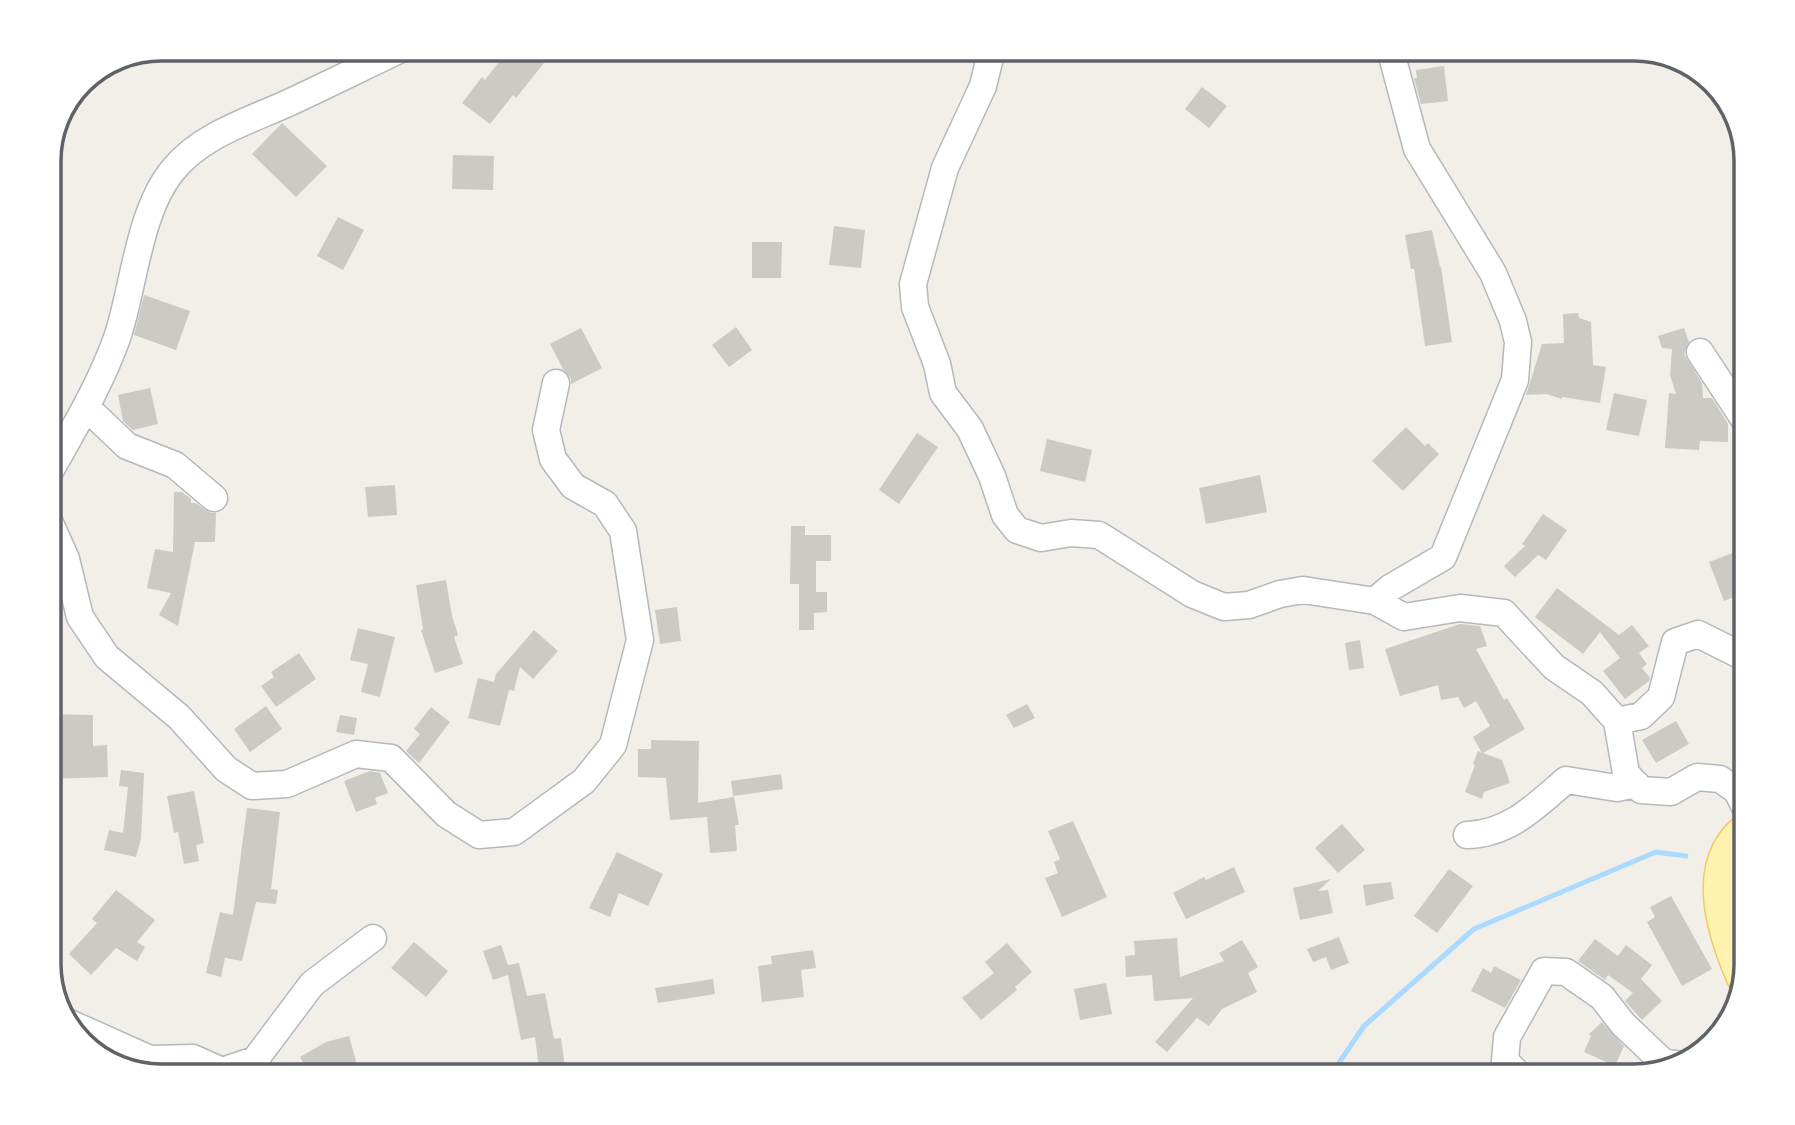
<svg xmlns="http://www.w3.org/2000/svg" width="1795" height="1125" font-family="'Fira Sans Condensed',sans-serif">
<rect width="100%" height="100%" fill="#f1efe8"/>
<g fill="none" stroke-linecap="round" stroke-linejoin="round">
<path stroke="#aadaff" stroke-width="5" d="M1330,1076L1364,1026L1474,929L1656,852L1686,856"/>
</g>
<path fill="#cccac5" d="M509,49H525L544,63L516,98L513,95L490,124L462,103L482,77L485,80Z
M1444,66L1448,101L1421,104L1414,78H1417L1416,70Z
M1202,87L1227,106L1209,128L1185,109Z
M282,123L327,166L296,197L252,154Z
M453,155L494,156L493,190L452,189Z
M338,217L364,230L343,270L317,256Z
M834,226L865,230L861,268L829,265Z
M1432,230L1440,267H1441L1452,342L1425,346L1414,269H1411L1405,235Z
M752,242H782L781,278H752Z
M144,295L190,311L176,350L134,335Z
M1578,313L1579,318L1591,322L1593,365L1606,367L1600,403L1562,397V399L1546,394L1526,395L1542,344L1564,343L1563,314Z
M736,327L752,350L729,367L712,345Z
M581,328L602,368L571,384V378L563,369L550,344Z
M1684,328L1689,342L1684,354L1702,383L1703,398H1712L1728,424V442L1700,441L1699,450L1665,448L1669,393L1676,394L1670,375L1672,349L1662,348L1658,336Z
M150,388L158,424L133,430L123,421L118,395Z
M1614,393L1647,400L1639,436L1606,430Z
M1406,427L1425,446L1428,443L1439,454L1403,491L1372,461Z
M917,433L938,447L899,504L879,490Z
M1047,439L1092,450L1085,482L1040,471Z
M1260,475L1267,512L1206,524L1199,488Z
M395,485L397,515L368,517L365,487Z
M174,492H182L191,499V503H195L211,513H216L215,542H195L178,626L159,615L171,593L147,588L155,549L173,552Z
M1543,514L1567,530L1546,560L1538,555L1515,577L1504,566L1525,546L1522,544Z
M791,526H805V535H831V561H816V592H827V612L814,613V630H799V584H790Z
M1738,551L1740,557L1746,554V592L1724,601L1709,562Z
M446,580L452,616L458,635L454,637L463,664L435,673L421,630L423,629L416,585Z
M1557,588L1619,635L1632,625L1649,646L1639,653L1647,664L1642,668L1650,678L1649,681L1625,699L1603,671L1620,658L1600,632L1583,654L1535,617Z
M677,607L681,641L660,644L655,610Z
M1460,624L1480,626L1487,646L1476,649L1504,700L1507,698L1525,729L1483,753L1502,760L1510,783L1484,792L1482,799L1465,792L1475,765L1473,764L1478,751L1482,753L1473,737L1490,726L1476,701L1464,708L1458,697L1441,700L1438,685L1400,696L1385,649Z
M358,628L395,637L380,697L361,692L368,664L350,660Z
M534,630L558,651L533,679L520,667L514,691L509,690L500,726L468,718L478,678L494,682L496,674Z
M1360,640L1364,668L1349,670L1345,643Z
M299,653L316,679L276,707L261,686L274,677L271,672Z
M1027,704L1035,718L1014,728L1006,715Z
M266,706L282,729L250,752L234,729Z
M431,707L450,722L419,763L406,751L420,734L414,729Z
M49,714L93,715V746L107,745L108,777L49,779Z
M340,715L357,718L354,735L336,732Z
M1676,721L1689,744L1656,763L1642,740Z
M651,740L699,741L698,803L734,797L739,825H735L737,851L710,853L707,817L670,820L666,778L638,777V749H651Z
M121,770L144,773L141,839L136,857L104,850L109,830L123,833L128,787L119,786Z
M370,771L380,773L388,793L375,798L377,804L356,812L344,781Z
M781,774L783,789L733,796L731,781Z
M194,791L204,843L196,845L199,861L184,864L178,832L174,833L167,796Z
M247,808L280,812L271,889L278,890L276,904L256,902L242,961L225,958L221,977L206,973L220,912L233,915Z
M1073,821L1107,897L1062,917L1045,878L1058,873L1054,862L1060,859L1048,831Z
M1342,824L1365,850L1338,873L1315,848Z
M617,852L663,874L648,906L619,893L610,917L589,908Z
M1234,867L1245,892L1186,919L1173,893L1204,877L1206,880Z
M1449,869L1473,886L1437,933L1414,916Z
M1331,879L1318,891L1328,890L1333,913L1300,920L1293,888Z
M1391,882L1394,899L1366,906L1363,885Z
M116,890L155,920L137,942L145,947L137,961L116,948L91,975L69,954L97,923L92,919Z
M1671,896L1712,969L1682,986L1647,922L1655,917L1650,907Z
M1339,937L1349,963L1331,970L1326,957L1313,962L1307,949Z
M1177,938L1180,977L1224,961L1219,953L1242,940L1258,967L1248,973L1257,992L1222,1009L1209,1026L1197,1018L1167,1052L1155,1042L1193,998L1154,1001L1152,975L1126,977L1125,956L1135,955L1134,941Z
M1595,939L1618,956L1626,945L1652,965L1641,979L1662,1001L1642,1020L1625,1001L1633,993L1608,975L1605,980L1578,961Z
M414,942L448,971L426,997L391,968Z
M1007,943L1032,972L1015,987L1017,990L981,1020L962,998L994,973L985,962Z
M501,945L508,965L519,963L527,996L545,993L554,1039L561,1038L566,1076H540L535,1037L521,1040L508,975L493,980L483,951Z
M813,950L816,968L801,970L804,997L762,1002L758,966L772,964L771,956Z
M1494,966L1521,980L1505,1008L1471,991L1483,968L1491,973Z
M713,979L715,994L658,1003L655,988Z
M1106,983L1112,1014L1080,1020L1074,989Z
M1602,1022L1624,1046L1615,1066L1584,1052L1591,1036L1589,1034Z
M349,1036L357,1065L310,1076L300,1057L326,1042Z"/>
<g fill="none" stroke-linecap="round" stroke-linejoin="round">
<defs>
<path id="minor" d="M992,49L983,86L945,168L913,284L915,307L937,364L943,393L970,429L992,476L1005,515L1017,530L1041,538L1071,533L1099,535L1192,594L1224,607L1249,605L1280,594L1303,590L1375,601L1404,617L1460,608L1504,613L1554,667L1592,693L1617,721L1626,773L1641,790L1671,792L1697,777L1720,779L1737,791L1746,809
M1700,352L1746,422
M86,407L127,446L175,465L214,498
M49,473C74,428 101,384 118,335C134,285 139,211 173,170C200,136 248,121 286,104C325,86 363,67 401,49
M49,521L66,559L80,617L107,657L179,717L226,769L252,786L287,784L356,754L391,758L446,814L479,835L514,832L584,781L613,745L640,640L623,531L605,504L573,486L553,459L546,430L556,383
M1375,601L1390,588L1443,557L1515,380L1518,342L1513,321L1493,273L1417,149L1392,56
M1617,721L1641,716L1661,697L1675,642L1698,634L1746,658
M1467,835C1509,834 1536,806 1566,780L1617,788L1636,784
M65,1021L150,1059L193,1058L222,1071L255,1060L312,984L373,938
M1520,1076L1505,1061L1507,1037L1544,971L1566,972L1602,997L1623,1024L1663,1062L1676,1064"/>
<path id="major" d="M1743,976C1724,932 1702,866 1746,830"/>
</defs>
<use href="#minor" stroke="#b5b8bc" stroke-width="29"/>
<use href="#major" stroke="#f2c960" stroke-width="36"/>
<use href="#minor" stroke="#fff" stroke-width="26"/>
<use href="#major" stroke="#fff2af" stroke-width="33"/>
</g>
<path d="M0 0H1795V1125H0ZM161 61H1634A100 100 0 0 1 1734 161V964A100 100 0 0 1 1634 1064H161A100 100 0 0 1 61 964V161A100 100 0 0 1 161 61Z" fill="#fff" fill-rule="evenodd"/>
<path fill="none" stroke="#5f6368" stroke-width="3.5" d="M161 61H1634A100 100 0 0 1 1734 161V964A100 100 0 0 1 1634 1064H161A100 100 0 0 1 61 964V161A100 100 0 0 1 161 61Z"/>
</svg>
